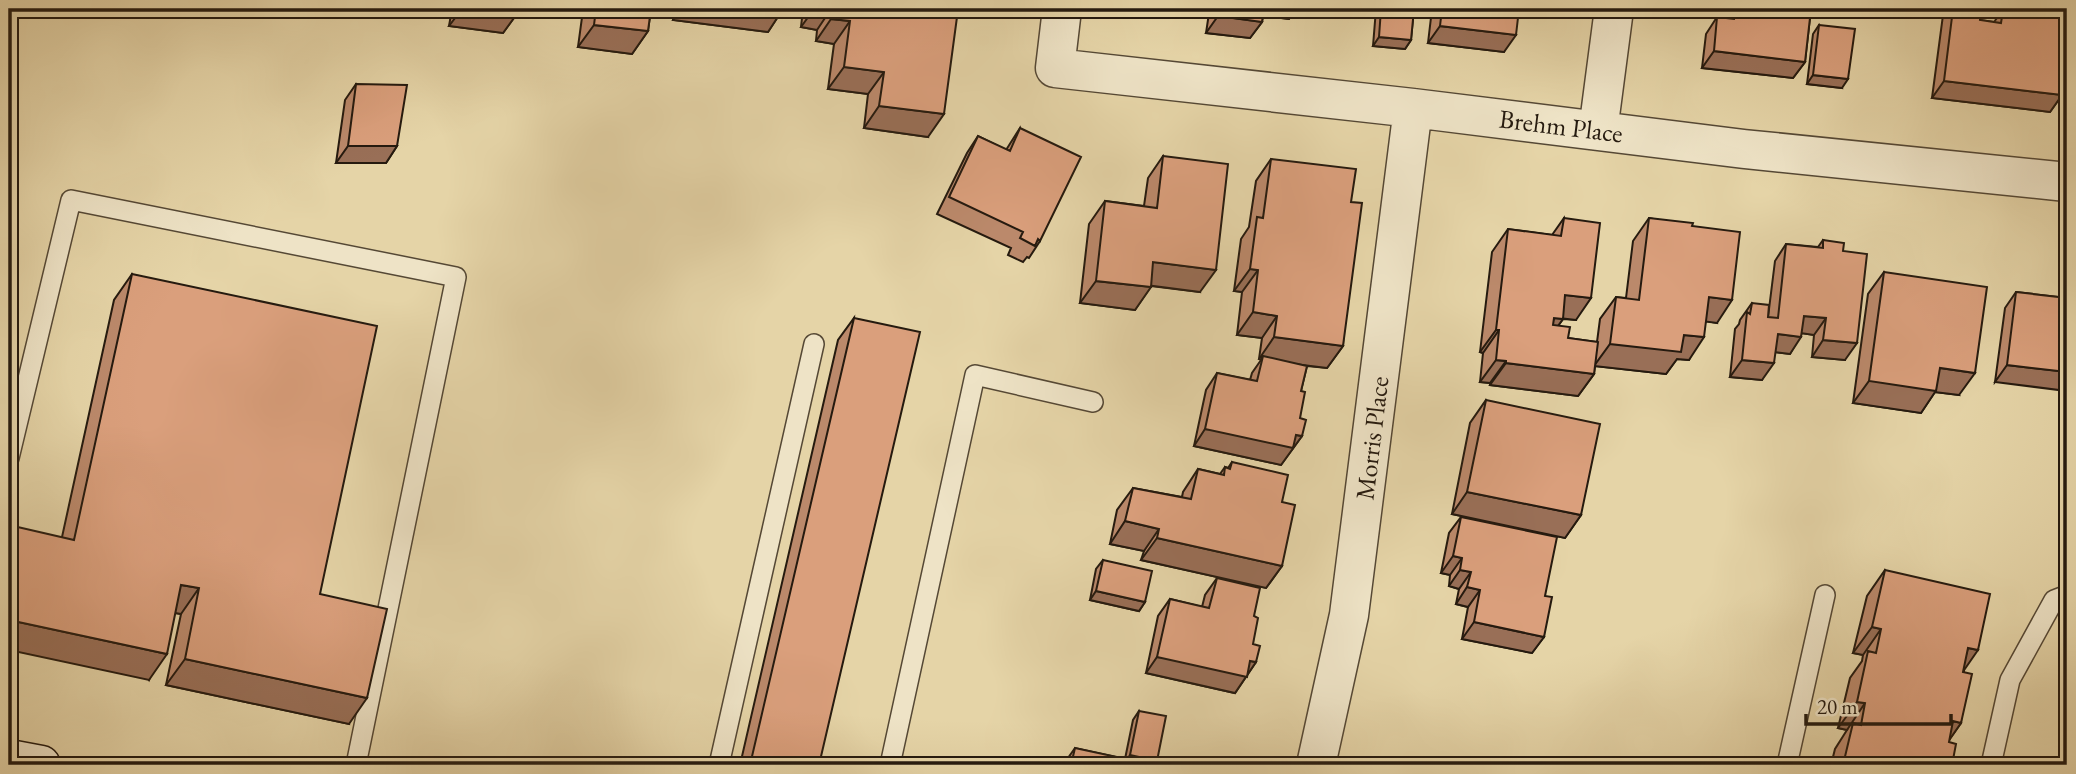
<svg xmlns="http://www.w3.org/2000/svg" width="2076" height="774" font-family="'EB Garamond',serif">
<rect width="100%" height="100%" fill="#e5d4a7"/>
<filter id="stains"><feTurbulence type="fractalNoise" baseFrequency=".00286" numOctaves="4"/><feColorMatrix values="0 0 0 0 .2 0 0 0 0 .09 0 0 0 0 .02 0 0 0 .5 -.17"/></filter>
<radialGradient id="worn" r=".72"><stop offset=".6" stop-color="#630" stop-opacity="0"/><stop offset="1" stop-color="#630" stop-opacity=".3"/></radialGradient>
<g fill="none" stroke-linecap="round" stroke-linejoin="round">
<defs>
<path id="lane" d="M9,458L71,200L456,277L356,765
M719,765L814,344
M890,765L975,375L1093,402
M1787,765L1825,595
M1991,765L2010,680L2054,600L2067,595"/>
<path id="street" d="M1062,9L1055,68L1413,108L1744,149L2067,182
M1598,131L1614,9
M1316,765L1349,615L1413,108"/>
<path id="secondary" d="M9,759L41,765"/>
</defs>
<use href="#lane" stroke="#554835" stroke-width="22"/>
<use href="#street" stroke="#554835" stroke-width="41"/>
<use href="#secondary" stroke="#251a0f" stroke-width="41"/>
<use href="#lane" stroke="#eee3c6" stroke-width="19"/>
<use href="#street" stroke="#eee3c6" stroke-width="38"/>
<use href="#secondary" stroke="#eee3c6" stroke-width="38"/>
</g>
<path fill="#bb896b" stroke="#251a0f" stroke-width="2" d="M452,9H519V11L503,33L449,26Z
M574,9H651L648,31L632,54L578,47L583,10Z
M674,9H783L768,32L673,20Z
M803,9H889L928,137L864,128L868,94L828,89L834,44L816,41L817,30L801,27Z
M1177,9H1295L1289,19L1263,16L1262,22L1250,38L1206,33L1209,13Z
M1376,9H1414L1411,40L1405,49L1373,46Z
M1432,9H1519L1504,52L1428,43Z
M1725,9H1811L1805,62L1793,78L1702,68L1706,34L1717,17L1724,18Z
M1947,9H1981L1980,20L1994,22L2003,10L2060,59L2062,95L2050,112L1932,98L1943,15Z
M1819,25L1842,88L1807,84L1813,34Z
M356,84L397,146L386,163H336L345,100Z
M1020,128L1040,241L1029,258L1027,257L1023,262L1008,255L1011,248L937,214L967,153L978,136L1006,150Z
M1163,156L1200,292L1151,286L1135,310L1080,303L1089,224L1105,201L1144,206L1148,178Z
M1271,159L1351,202L1343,346L1327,368L1307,366L1301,391L1300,418L1302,436L1281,465L1194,446L1206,390L1217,373L1250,380L1252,373L1261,360L1259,359L1262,338L1237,335L1242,292L1234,291L1241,239L1249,227L1256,181Z
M1564,218L1576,320L1563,319L1558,326L1568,338L1597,342L1600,319L1616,297L1626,298L1633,241L1649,218L1692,226L1717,323L1706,321L1689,360L1677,359L1666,374L1595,366L1594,374L1578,396L1490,385V383L1480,382L1483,353L1480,352L1492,252L1508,229L1552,235Z
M1823,240L1843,251L1845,360L1812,357L1814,335L1802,333L1790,354L1775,352L1762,380L1730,377L1735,329L1739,324L1740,320L1752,303L1768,317L1775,261L1786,244L1818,247Z
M1884,272L1959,395L1935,392L1921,413L1853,403L1868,294Z
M132,274L320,594L349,724L166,685L181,614L175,613L149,680L62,537L114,300Z
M2016,292L2067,298L1995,382L2005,308Z
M854,318L819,765H740L838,340Z
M1486,400L1581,515L1565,538L1452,514L1470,423Z
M1232,462L1282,502V566L1266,588L1141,560L1144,551L1110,544L1117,510L1133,488L1182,497L1183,492L1198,469L1220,474L1225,467L1228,468Z
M1461,517L1545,596L1544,637L1532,653L1462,639L1468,607L1456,604L1459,589L1449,586L1450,575L1441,573L1449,533Z
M1103,560L1145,602L1139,611L1090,600L1096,569Z
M1885,570L1964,670L1961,723L1949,740L1952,765H1831L1835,749L1847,730L1838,728L1850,678L1862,661L1863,655L1853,653L1867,596Z
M1217,578L1254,616L1253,644L1256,662L1235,693L1146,673L1158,616L1170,599L1202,607L1205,595Z
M1139,711L1157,761L1154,765H1063L1075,748L1125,759L1133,720Z"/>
<path fill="#996f57" stroke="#251a0f" stroke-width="2" d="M299,9H341L337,14Z
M462,9H502L519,11L503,33L449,26Z
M680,9H783L768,32L673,20Z
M814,9H831L817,30L801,27Z
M1177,9H1211L1209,13Z
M1262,9H1284L1295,10L1289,19L1258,15Z
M1218,16L1262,22L1250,38L1206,33Z
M831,19L850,21L834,44L816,41Z
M594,25L648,31L632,54L578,47Z
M1440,26L1516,35L1504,52L1428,43Z
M1379,37L1411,40L1405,49L1373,46Z
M1714,51L1805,62L1793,78L1702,68Z
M844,67L884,72L868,94L828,89Z
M1813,75L1848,79L1842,88L1807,84Z
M1944,81L2062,95L2050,112L1932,98Z
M879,106L944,114L928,137L864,128Z
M348,146H397L386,163H336Z
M1153,262L1216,270L1200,292L1138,284Z
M1250,269L1258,270L1242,292L1234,291Z
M1096,281L1151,287L1135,310L1080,303Z
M1565,295L1591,298L1576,320L1550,317Z
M1709,297L1732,300L1717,323L1694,320Z
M1253,312L1277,316L1262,338L1237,335Z
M1804,316L1826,318L1814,335L1793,332Z
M1554,318L1563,319L1547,341Z
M1496,330H1499L1483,353L1480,352Z
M1778,334L1801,337L1790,354L1766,351Z
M1684,335L1704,337L1689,360L1677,359L1666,374L1594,366L1610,344Z
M1274,337L1343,346L1327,368L1262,360L1263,356L1261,360L1259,359Z
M1823,340L1857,343L1845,360L1812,357Z
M1496,360L1506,361L1490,383L1480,382Z
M1742,360L1774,363L1762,380L1730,377Z
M1506,363L1594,374L1578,396L1490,385Z
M2007,365L2067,372V391L1995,382Z
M1940,368L1975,373L1959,395L1935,392L1921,413L1853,403L1869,381Z
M1205,429L1296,435L1302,436L1281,465L1194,446Z
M1467,492L1581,515L1565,538L1452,514Z
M1125,521L1159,529L1144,551L1110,544Z
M1157,538L1282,566L1266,588L1141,560Z
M1453,556L1462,558L1450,575L1441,573Z
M1460,570L1471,572L1459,589L1449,586Z
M181,585L199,588L181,614L163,611Z
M1467,587L1480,590L1468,607L1456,604Z
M1096,591L1145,602L1139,611L1090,600Z
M9,620L167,654L149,680L9,650Z
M1474,622L1544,637L1532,653L1462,639Z
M1872,627L1881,629L1863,655L1853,653Z
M1968,648L1978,650L1960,676Z
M1157,657L1250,661L1256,662L1235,693L1146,673Z
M185,659L367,698L349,724L166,685Z
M1857,702L1865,703L1847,730L1838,728Z
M1953,721L1961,723L1943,749Z
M1130,755L1157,761L1154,765L1124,764Z"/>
<path fill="#da9f7c" stroke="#251a0f" stroke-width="2" d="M502,9H519V11Z
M596,9H651L648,31L594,25Z
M832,9H889L957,17L944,114L879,106L884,72L844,67L850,21L831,19Z
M1219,9H1264L1262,22L1218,16Z
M1381,9H1414L1411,40L1379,37Z
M1442,9H1519L1516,35L1440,26Z
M1735,9H1811L1805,62L1714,51L1717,17L1734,19Z
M1953,9H1981L1980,20L2001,23L2003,10L2066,17L2060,59H2066L2062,95L1944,81Z
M1819,25L1855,29L1848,79L1813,75Z
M356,84L407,85L397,146H348Z
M1020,128L1081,157L1040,241L1038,239L1035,246L1020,238L1023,232L949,197L978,136L1010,151Z
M1163,156L1228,164L1216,270L1153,262L1151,287L1096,281L1105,201L1157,208Z
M1271,159L1356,169L1351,202L1362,203L1343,346L1274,337L1277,316L1253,312L1258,270L1250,269L1257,217L1263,218Z
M1564,218L1600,223L1591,298L1565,295L1563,319L1554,318L1553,325L1570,327L1568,338L1598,342L1594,374L1506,363V361L1496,360L1499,330H1496L1508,229L1561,236Z
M1649,218L1693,223L1692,226L1740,232L1732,300L1709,297L1704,337L1684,335L1681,352L1610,344L1616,297L1639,300Z
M1823,240L1844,243L1843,251L1867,254L1857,343L1823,340L1826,318L1804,316L1801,337L1778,334L1774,363L1742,360L1747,312L1750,314L1752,303L1769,305L1768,317L1778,318L1786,244L1823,248Z
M1884,272L1987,287L1975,373L1940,368L1936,391L1869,381Z
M132,274L377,326L320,594L387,609L367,698L185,659L199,588L181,585L167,654L9,620V525L74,540Z
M2016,292L2067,298V372L2007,365Z
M854,318L920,332L819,765H750Z
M1263,356L1307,366L1301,391L1305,392L1300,418L1306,420L1302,436L1296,435L1293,448L1205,429L1217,373L1257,381Z
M1486,400L1600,424L1581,515L1467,492Z
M1232,462L1288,475L1282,502L1295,505L1282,566L1157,538L1159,529L1125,521L1133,488L1191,499L1198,469L1224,475L1225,467L1230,469Z
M1461,517L1557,537L1545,596L1552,597L1544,637L1474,622L1480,590L1467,587L1471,572L1460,570L1462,558L1453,556Z
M1103,560L1152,571L1145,602L1096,591Z
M1885,570L1990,594L1978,650L1968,648L1963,672L1972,674L1961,723L1953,721L1949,742L1956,744L1952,765H1843L1853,723L1861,725L1865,703L1857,702L1868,651L1876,653L1881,629L1872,627Z
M1217,578L1260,588L1254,616L1258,618L1253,644L1260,646L1256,662L1250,661L1247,677L1157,657L1170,599L1209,608Z
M1139,711L1166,716L1157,761L1130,755Z
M1075,748L1131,760L1130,765H1071Z"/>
<g text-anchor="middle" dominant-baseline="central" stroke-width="6" stroke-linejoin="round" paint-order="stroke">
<g font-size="26" fill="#251a0f" stroke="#eee3c6">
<text transform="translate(1561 126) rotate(7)">Brehm Place</text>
<text transform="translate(1372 438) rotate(-83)">Morris Place</text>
</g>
</g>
<rect width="2076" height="774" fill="none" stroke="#e5d4a7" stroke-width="35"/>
<rect x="10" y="10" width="2055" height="753" fill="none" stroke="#251a0f" stroke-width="3.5"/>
<rect x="18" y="18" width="2041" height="739" fill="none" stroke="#251a0f" stroke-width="2"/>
<path d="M1806 714v10h145v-10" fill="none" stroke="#251a0f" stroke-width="3.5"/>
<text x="1817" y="714" font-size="21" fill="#251a0f" stroke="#eee3c6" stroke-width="5" paint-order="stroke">20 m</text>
<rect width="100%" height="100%" filter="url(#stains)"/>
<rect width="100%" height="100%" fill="url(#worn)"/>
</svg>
